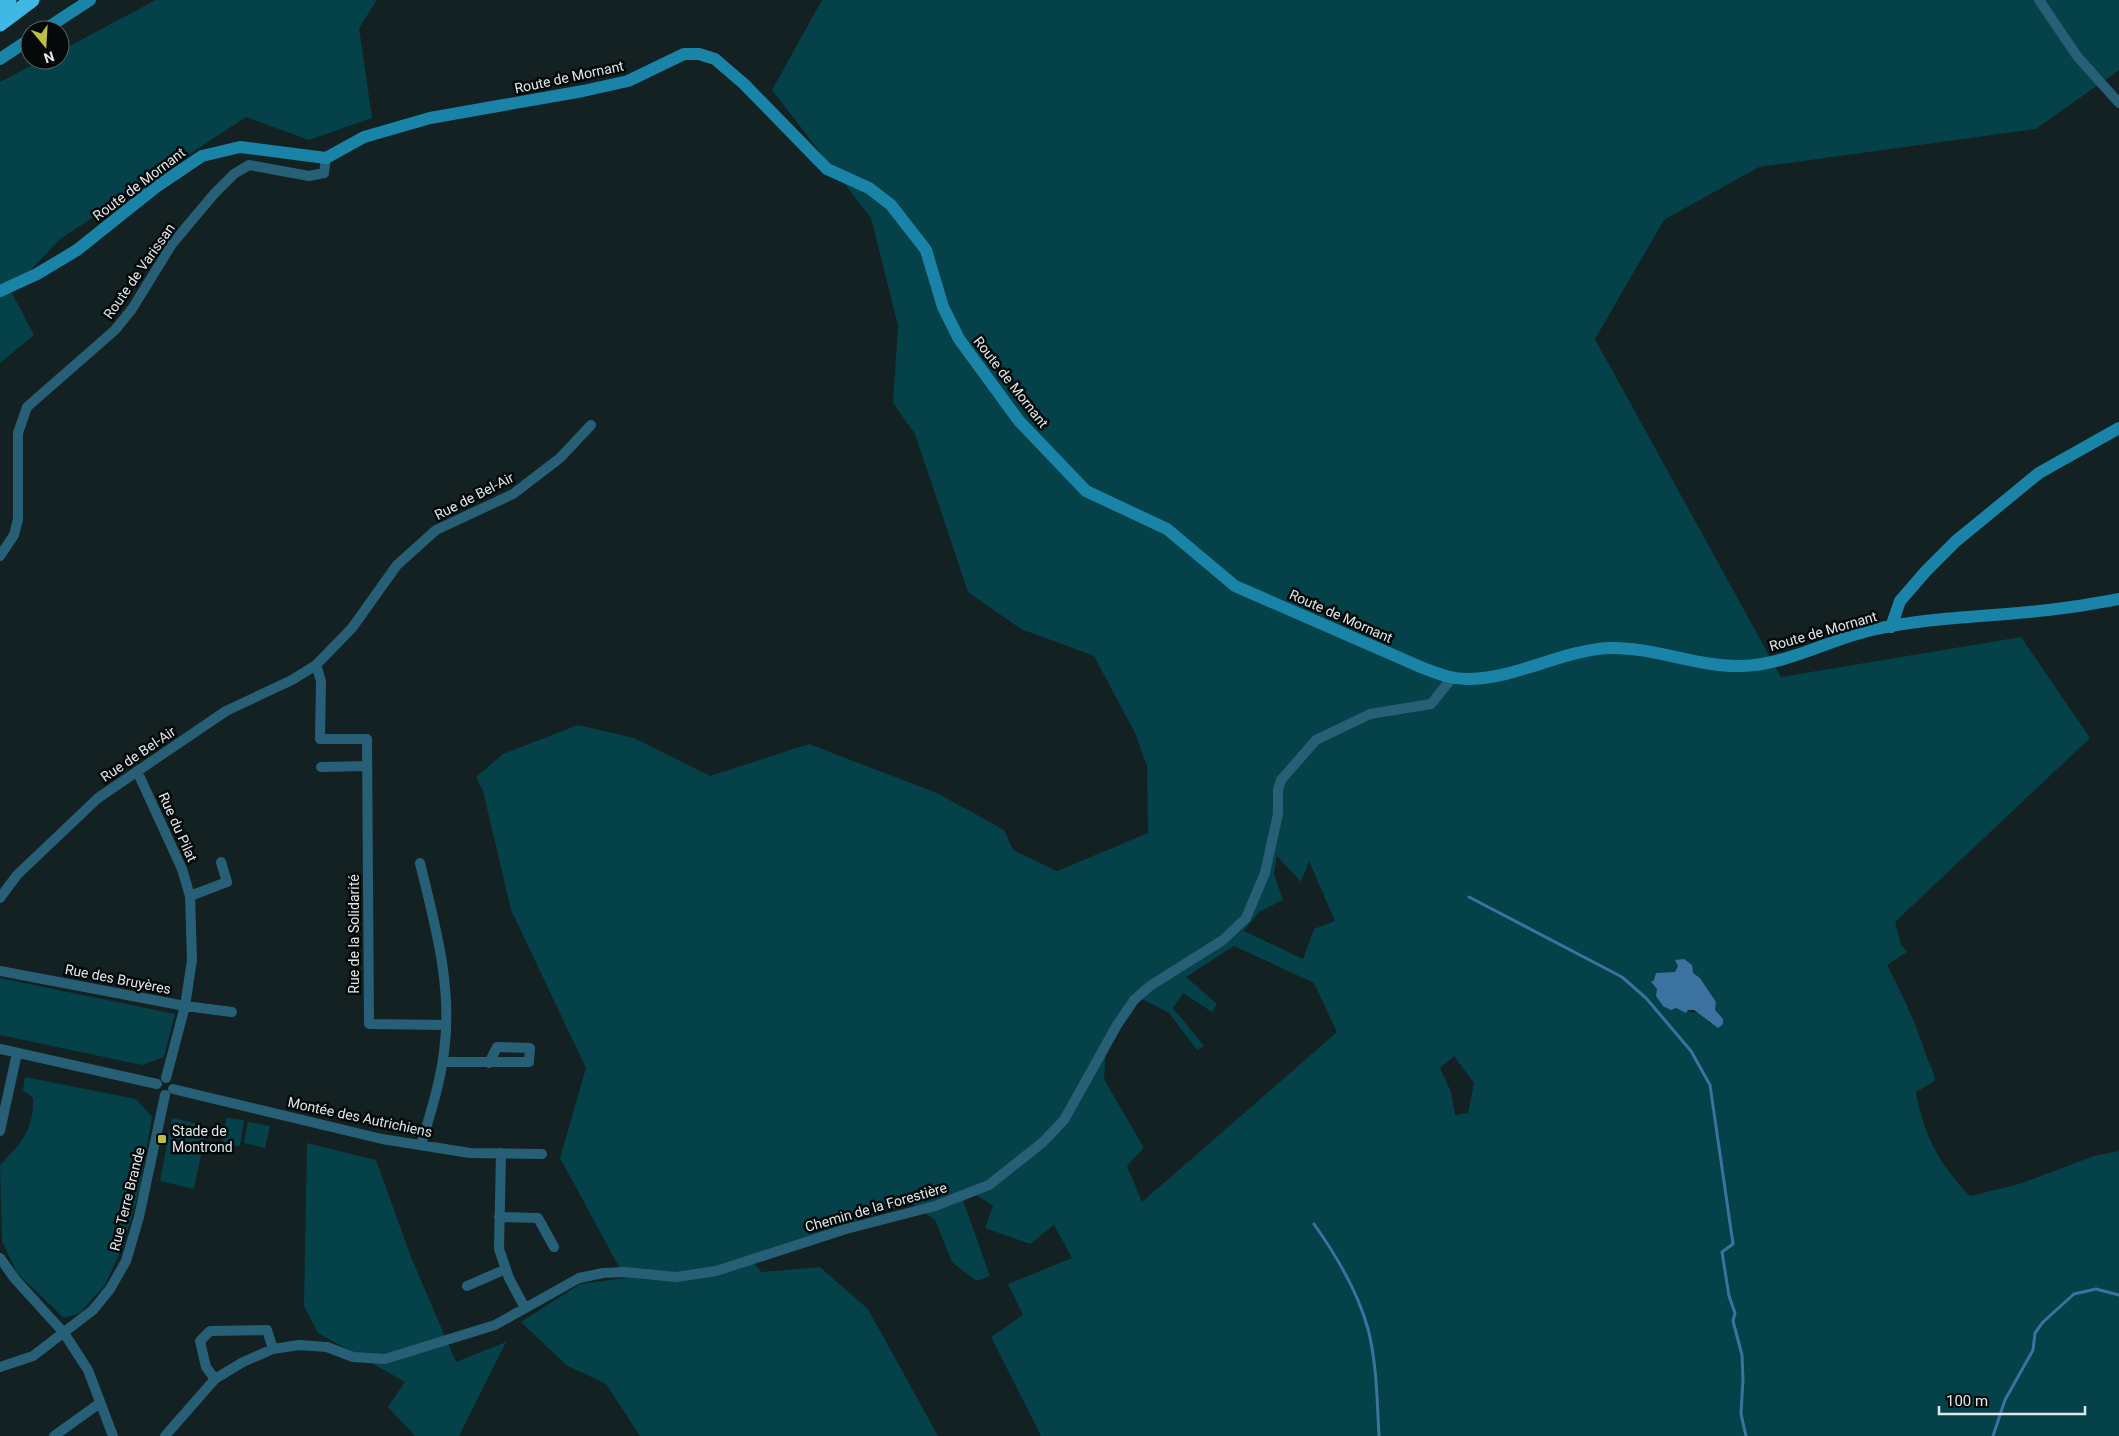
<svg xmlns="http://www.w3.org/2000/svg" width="2119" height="1436" font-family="Roboto,sans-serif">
<rect width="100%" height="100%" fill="#132123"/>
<path fill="#044148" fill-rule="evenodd" d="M156,0H377L359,28L372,118L309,140L246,117L60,239L11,291L34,335L0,363V82L42,60H60V51Z
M822,0H2119V70L2036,129L1759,167L1664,220L1595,339L1781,677L2021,637L2090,738L1895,922L1901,945L1907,952L1887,965C1902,994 1915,1021 1925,1052C1928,1063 1934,1069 1935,1081L1916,1092C1924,1136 1939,1164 1970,1196L2019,1184L2094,1156L2119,1151V1436H1041L991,1337L1023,1315L1008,1284L1072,1258L1054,1225L1030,1244L985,1228L993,1206L969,1190L960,1192L990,1276L976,1281L952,1262L935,1220L910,1203L749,1256L761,1272L820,1267L868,1309L938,1436H640L606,1384L566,1365L521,1322L580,1284L625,1278L560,1158L586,1068L511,910L483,791L476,777L503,754L578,725L634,738L710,776L809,744L937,793L1004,830L1013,850L1057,871L1148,833L1147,766L1135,733L1094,656L1021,629L968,592L915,434L893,403L898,326L871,218L772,90ZM1277,856L1301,882L1309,861L1335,921L1314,929L1303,959L1244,931L1259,912L1283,900L1274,874ZM1234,946L1314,983L1337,1032L1142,1202L1127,1166L1144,1148L1104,1079L1107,1034L1134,995L1169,1013L1197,1050L1204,1046L1173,1008L1183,993L1212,1012L1217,1004L1186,977ZM1678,966L1700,978L1716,1002L1711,1025C1699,1006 1687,1015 1676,1008L1651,982L1662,973L1675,972ZM1454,1056L1474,1083L1468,1113L1455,1115L1451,1092L1440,1068Z
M0,978L175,1014L164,1057L142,1065L0,1035Z
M25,1077L136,1099L152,1117L139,1192L123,1246L105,1285L80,1313L64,1318L17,1273L2,1241L0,1165C21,1143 34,1130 33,1098L23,1090Z
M172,1118L207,1126L194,1189L160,1181Z
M226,1118L244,1120L240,1146L222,1144Z
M248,1122L270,1126L265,1148L244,1143Z
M307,1143L376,1160L411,1257L456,1362L506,1342L459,1436H415L388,1407L405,1382L318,1333L304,1306Z"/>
<path fill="#3c72a0" d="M1684,959L1692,965L1693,973L1700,978L1716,1002L1715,1010L1723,1019V1024L1718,1028L1694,1010H1688L1686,1013L1676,1008L1671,1010L1663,1006L1656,996L1657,989L1651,982L1654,980L1656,973L1675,972L1678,966L1675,960Z"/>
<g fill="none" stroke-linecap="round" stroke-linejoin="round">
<path stroke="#3c72a0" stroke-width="3" d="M1469,897L1622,977L1646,998L1691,1051L1710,1085L1733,1244L1722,1252L1729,1296L1735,1313L1733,1321L1742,1355L1743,1379L1741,1414L1746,1436
M1314,1224C1336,1255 1358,1292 1368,1329C1377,1364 1377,1401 1379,1436
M1993,1436L2005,1400L2033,1350L2035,1333L2043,1322L2074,1294L2096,1289L2119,1295"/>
<path stroke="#276076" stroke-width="10" d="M2039,0L2077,56L2119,103
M0,556L14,535L18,519V433L27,407L115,330L132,309L172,244L214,194L234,174L249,165L309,176L324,173L326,158
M316,665L321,681L320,739H367L369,1024L446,1025
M321,767L367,766
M137,771L182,869L190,896L192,960L185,1006L166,1078
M420,863C435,925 453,987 444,1052C440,1084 430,1115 421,1145
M190,896L227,882L221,862
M0,898L17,875L98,798L226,711L292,680L316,665L352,628L397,565L436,530L513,494L560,458L591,425
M0,971L185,1006L232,1012
M0,1049L157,1084
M443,1062H529L530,1048L497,1047L489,1063
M173,1089L382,1139L470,1153L542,1154
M0,1131L17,1053
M501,1153L499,1249L509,1278L525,1308
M499,1217L538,1218L554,1247
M0,1258L15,1279L64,1333L88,1370L113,1436
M467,1286L506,1269
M0,1367L33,1356L93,1310L110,1289L126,1261L139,1217L165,1095
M215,1379L206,1367L200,1341L210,1331L267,1330L273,1349
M54,1436L100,1403
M165,1436L215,1379L243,1362L273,1349L299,1345L327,1347L353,1357L385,1359L495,1325L579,1278L603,1273L625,1272L676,1277L716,1271L846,1229L935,1206L989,1185L1043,1142L1064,1120L1117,1025L1134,1000L1150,986L1223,940L1246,918L1265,873L1278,814V790L1281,780L1316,740L1370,714L1431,704L1452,678"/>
<path stroke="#1a84a8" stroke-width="12" d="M44,30L90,0
M0,59L30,39
M0,291L37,274L77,250L156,187L202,156L240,147L326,158L364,137L430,118L583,91L628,81L684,54H699L715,59L744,84L827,169L869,188L891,205L926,250L943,307L959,339L1019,421L1086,491L1167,529L1235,586L1423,668C1439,674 1454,680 1470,679C1518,678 1562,650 1610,648C1655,647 1697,667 1741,666C1787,665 1828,640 1872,630C1932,616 1995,617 2056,609C2077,607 2098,603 2119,599
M1891,627L1900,601L1926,571L1956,541L2039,473L2119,428"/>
<path stroke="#3eb8e5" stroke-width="15" d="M0,7L9,0
M0,24L32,0"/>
</g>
<rect fill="#bebf42" stroke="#05090a" stroke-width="2" x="157" y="1134" width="10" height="10" rx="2.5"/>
<g text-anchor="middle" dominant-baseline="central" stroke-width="5" stroke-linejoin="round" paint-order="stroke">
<g font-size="14" fill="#e0e8ea" stroke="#05090a">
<text transform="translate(569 77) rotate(-12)">Route de Mornant</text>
<text transform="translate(139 184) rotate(-37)">Route de Mornant</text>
<text transform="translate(139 271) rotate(-55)">Route de Varissan</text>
<text transform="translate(1011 382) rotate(52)">Route de Mornant</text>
<text transform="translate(474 496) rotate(-27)">Rue de Bel-Air</text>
<text transform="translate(1341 616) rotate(24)">Route de Mornant</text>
<text transform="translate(1823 631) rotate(-16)">Route de Mornant</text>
<text transform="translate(138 754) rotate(-34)">Rue de Bel-Air</text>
<text transform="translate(178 827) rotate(66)">Rue du Pilat</text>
<text transform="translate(354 934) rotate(-90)">Rue de la Solidarité</text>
<text transform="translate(118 979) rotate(11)">Rue des Bruyères</text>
<text transform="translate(360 1117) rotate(12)">Montée des Autrichiens</text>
<text transform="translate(127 1199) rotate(-76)">Rue Terre Brande</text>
<text transform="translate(876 1207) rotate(-16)">Chemin de la Forestière</text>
</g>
<g font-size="14" fill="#e0e8ea" stroke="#05090a" text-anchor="start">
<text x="172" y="1131">Stade de<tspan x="172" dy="16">Montrond</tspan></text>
</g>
</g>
<g transform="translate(45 45) rotate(162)"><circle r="24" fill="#05090a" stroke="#5d6264"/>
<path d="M0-4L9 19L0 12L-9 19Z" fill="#bebf42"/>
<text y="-8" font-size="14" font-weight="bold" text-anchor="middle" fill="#e0e8ea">N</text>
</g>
<path d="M1939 1406v8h146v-8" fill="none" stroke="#e0e8ea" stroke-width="2.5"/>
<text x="1946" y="1406" font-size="15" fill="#e0e8ea" stroke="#05090a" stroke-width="4" paint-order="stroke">100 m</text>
</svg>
